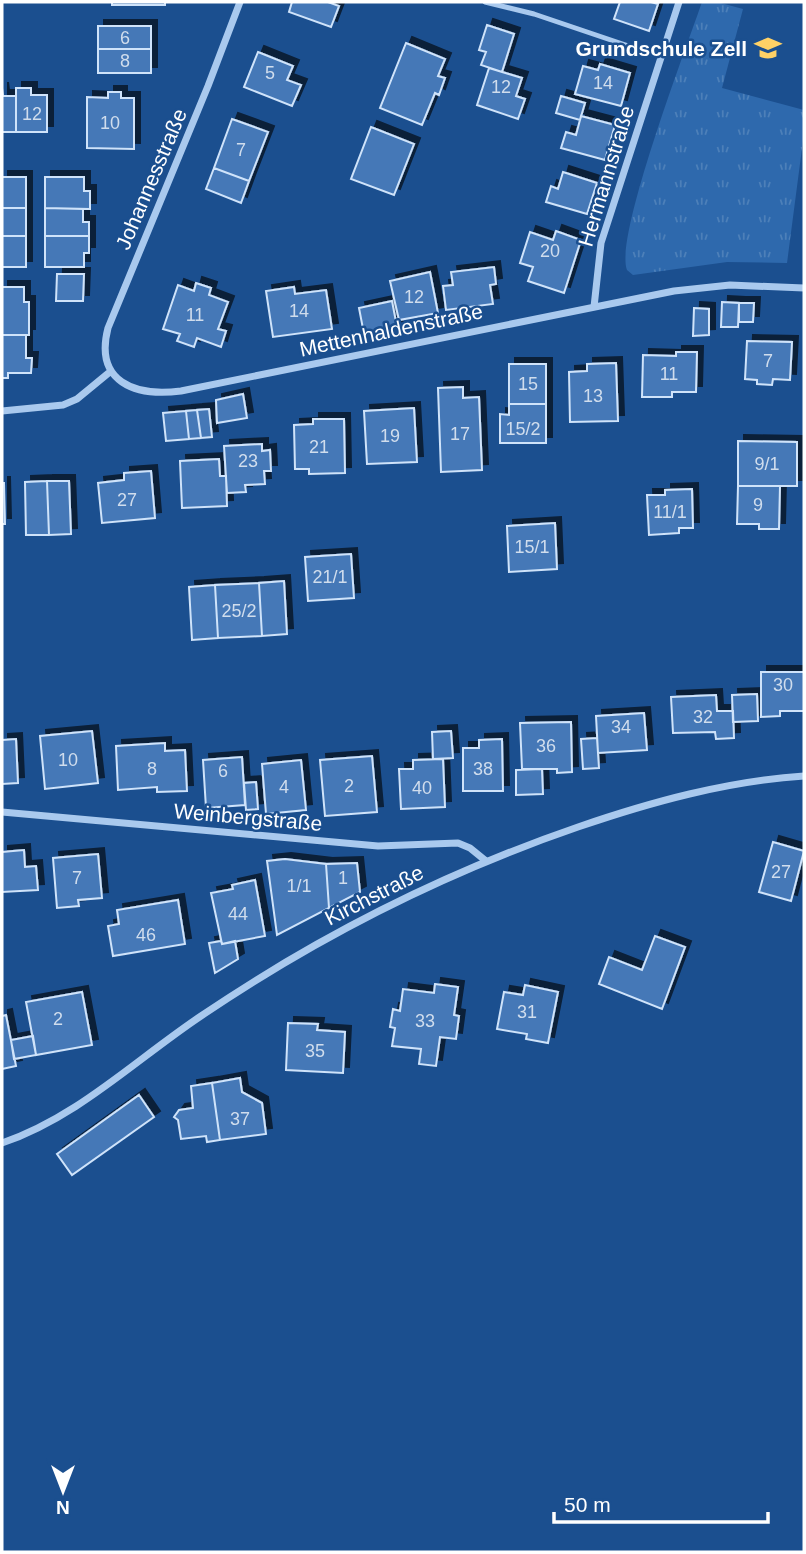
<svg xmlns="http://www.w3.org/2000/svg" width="806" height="1554" font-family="Helvetica,sans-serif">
<defs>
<pattern id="park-tufts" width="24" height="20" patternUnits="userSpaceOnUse" patternTransform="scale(1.75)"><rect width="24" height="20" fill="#2e69ad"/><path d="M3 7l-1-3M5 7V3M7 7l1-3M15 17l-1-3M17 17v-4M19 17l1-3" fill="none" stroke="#4d80b9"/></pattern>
<filter id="shadow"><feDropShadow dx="6" dy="-6" stdDeviation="0" flood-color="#0009"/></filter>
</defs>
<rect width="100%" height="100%" fill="#1b4f8f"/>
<path fill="url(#park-tufts)" d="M702,2H717L743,9L722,88L804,110V133L787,263L727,262L633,275L627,270C614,237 687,46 702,2Z"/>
<path fill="#4478b7" stroke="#cfe3fa" stroke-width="2" filter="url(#shadow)" d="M112,2H165V5H112Z
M292,2H328L339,6L331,27L289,12Z
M620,2H651L658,4L649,31L614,19Z
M487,25L514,34L502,72L481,65L486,52L479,50Z
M98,26H151V49H98Z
M406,43L445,59L438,76L445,78L439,95L435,93L422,125L380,108Z
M98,49H151V73H98Z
M258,52L293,66L287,80L301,85L292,106L244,87Z
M600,64L630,73L621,106L575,94L583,66L598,70Z
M489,68L522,78L516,96L525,99L518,119L477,105Z
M2,88L3,96H16V132H2Z
M16,88H31V95H47V132H16Z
M108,92H121V98H134V149L87,148V97L108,98Z
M561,96L585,103L580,120L556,113Z
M581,116L615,125L605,160L561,148L566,132L576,135Z
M232,119L268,132L249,181L214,168Z
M371,127L414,144L394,195L351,179Z
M214,168L249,181L241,203L206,189Z
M563,172L597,183L587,214L546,202L551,186L558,189Z
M2,177H26V208H2Z
M45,177H84V191H90V209L45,208Z
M2,208H26V236H2Z
M45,208L83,209V222H89V236H45Z
M556,231L581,240L564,293L528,281L533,267L520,263L530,232L553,240Z
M2,236H26V267H2Z
M45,236H89V253H84V267H45Z
M494,267L496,284L490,285L493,304L446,310L443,286L453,285L451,272Z
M430,272L438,313L399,320L390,281Z
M57,274H84L83,301H56Z
M196,283L211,288L209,295L228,302L218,329L226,331L221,347L197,338L194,347L177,341L180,334L163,329L178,285L194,291Z
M2,287H24V302H29V335H2Z
M294,287L295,294L326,290L332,329L273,337L266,291Z
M392,301L397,327L364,334L359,308Z
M722,302L739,303L738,327H721Z
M739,303H754L753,322H739Z
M694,308L709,309V335L693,336Z
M2,335H26V358H32L31,373H8V378H2Z
M747,341L792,342L790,380L773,379L772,385L757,384V380L745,379Z
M676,352H697L696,392H672V397H642L643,355L676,356Z
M616,363L618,421L570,422L569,372L587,371V364Z
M509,364H546V404H509Z
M463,387V398L479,397L482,470L441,472L438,388Z
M243,394L247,418L217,423L216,400Z
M509,404H546V443H500V414L509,415Z
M414,408L417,462L367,464L364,411Z
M209,409L212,437L201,438L197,410Z
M197,410L201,438L189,439L186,411Z
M186,411L189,439L166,441L163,413Z
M313,419H344L345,473L309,474V469H295L294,425L313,424Z
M738,441L797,442V486H738Z
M262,444V451L270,450L271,471H264L265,484L245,485L246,492L227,493L224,446Z
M219,459L220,476H226L227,506L182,508L180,461Z
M151,471L155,518L102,523L98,483L124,480V473Z
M47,481L49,535H26L25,482Z
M47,481H69L71,534L49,535Z
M2,483H4L5,524H2Z
M738,486H780L779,529H759V524H737Z
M692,489L693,528H679V533L649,535L647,495H665V490Z
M555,523L557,569L509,572L507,526Z
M351,554L354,598L308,601L305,557Z
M284,581L287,634L262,636L259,583Z
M259,583L262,636L218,638L215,585Z
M215,585L218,638L192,640L189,587Z
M761,672H804V711H780V716L761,717Z
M757,694L758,721L733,722L732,695Z
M716,695L717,711H733L734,738L716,739L715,732L673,733L671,697Z
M644,713L647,750L598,753L596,716Z
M571,722L572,772L557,773V769H522L520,723Z
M92,731L98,783L45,789L40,736Z
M451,731L453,758L433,759L432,732Z
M597,738L599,768L583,769L581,739Z
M16,739L18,783L2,784V740Z
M502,739L503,791H463V748H479V740Z
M165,743V751L185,750L187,791L157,792V787L118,790L116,746Z
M372,756L377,812L325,816L320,760Z
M242,757L245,805L206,808L203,760Z
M443,759L445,807L401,809L399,769H413V760Z
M301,760L306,810L266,814L262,764Z
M542,769L543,794L516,795V770Z
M256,782L258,809L246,810L244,783Z
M773,842L804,851L791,901L759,892Z
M24,850L25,867L36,866L38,890L2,892V852Z
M98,854L102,898L78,900L79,906L57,908L53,858Z
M285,859L326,864L329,908L277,935L267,861Z
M357,863L360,892L329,908L326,864Z
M255,880L265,936L222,944L211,893L233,889L232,885Z
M178,900L185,944L113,956L108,926L119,924L117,910Z
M655,936L685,947L662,1009L599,984L609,957L642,970Z
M221,941L222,944L235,941L238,959L215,973L209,943Z
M435,984L458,987L454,1015L459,1016L456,1039L440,1037L436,1066L419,1064L421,1049L392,1046L395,1028L390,1027L393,1009L400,1011L403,989L434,993Z
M525,985L558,992L548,1043L526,1039L527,1034L497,1029L504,992L523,995Z
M82,992L92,1045L36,1055L26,1002Z
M6,1015L16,1066L2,1069V1016Z
M288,1023L318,1024L317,1030L345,1032L343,1073L286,1070Z
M33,1036L36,1055L14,1059L11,1040Z
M240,1078L242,1092L262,1103L266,1134L220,1140L212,1083Z
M212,1083L220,1140L207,1142L206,1136L181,1139L178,1120L174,1117L179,1110L193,1108L191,1086Z
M139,1095L154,1117L72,1175L57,1154Z"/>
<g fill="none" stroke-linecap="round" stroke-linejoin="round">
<path stroke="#a9c9ee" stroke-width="5" d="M485,2L534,14L661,57"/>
<path stroke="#a9c9ee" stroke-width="7" d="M240,2L208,86L108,328C94,382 135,397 181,391L674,291L730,285L804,288
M594,307L601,243L679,2
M2,411L63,405L77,399L111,371
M2,812L378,846L458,843L470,848L486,861
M2,1143C78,1117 135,1060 201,1016C319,936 444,873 578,827C651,802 727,781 804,776"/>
</g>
<defs>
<symbol id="school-bare" viewBox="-9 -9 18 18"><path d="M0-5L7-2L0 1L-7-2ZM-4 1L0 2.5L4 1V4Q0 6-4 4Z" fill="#ffd166" stroke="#1b4f8f" stroke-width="2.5" paint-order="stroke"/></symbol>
</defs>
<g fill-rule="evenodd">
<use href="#school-bare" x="749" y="29" width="38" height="38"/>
</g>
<g text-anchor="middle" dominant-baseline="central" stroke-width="5" stroke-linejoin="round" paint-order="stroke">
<g font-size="18" fill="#d0dded">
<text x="125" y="38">6</text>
<text x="125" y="61">8</text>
<text x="270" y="73">5</text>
<text x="603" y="83">14</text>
<text x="501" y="87">12</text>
<text x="32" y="114">12</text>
<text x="110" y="123">10</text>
<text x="241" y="150">7</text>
<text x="550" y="251">20</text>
<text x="414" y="297">12</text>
<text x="299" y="311">14</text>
<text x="195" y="315">11</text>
<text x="768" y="361">7</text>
<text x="669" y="374">11</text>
<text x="528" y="384">15</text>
<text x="593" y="396">13</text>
<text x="523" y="429">15/2</text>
<text x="460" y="434">17</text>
<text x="390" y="436">19</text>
<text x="319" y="447">21</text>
<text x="248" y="461">23</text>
<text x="767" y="464">9/1</text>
<text x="127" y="500">27</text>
<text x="758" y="505">9</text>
<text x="670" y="512">11/1</text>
<text x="532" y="547">15/1</text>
<text x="330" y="577">21/1</text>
<text x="239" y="611">25/2</text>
<text x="783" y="685">30</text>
<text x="703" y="717">32</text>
<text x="621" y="727">34</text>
<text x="546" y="746">36</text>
<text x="68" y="760">10</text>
<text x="152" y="769">8</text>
<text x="483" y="769">38</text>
<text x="223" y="771">6</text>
<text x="349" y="786">2</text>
<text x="284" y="787">4</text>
<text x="422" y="788">40</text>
<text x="781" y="872">27</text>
<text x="77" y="878">7</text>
<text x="343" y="878">1</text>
<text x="299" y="886">1/1</text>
<text x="238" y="914">44</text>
<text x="146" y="935">46</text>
<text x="527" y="1012">31</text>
<text x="58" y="1019">2</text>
<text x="425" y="1021">33</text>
<text x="315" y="1051">35</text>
<text x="240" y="1119">37</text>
</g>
<g font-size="21" font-weight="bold" fill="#fff" stroke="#1b4f8f" text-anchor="end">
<text x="747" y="48">Grundschule Zell</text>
</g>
<g font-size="21" fill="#fff" stroke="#1b4f8f">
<text transform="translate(606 176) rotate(-73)">Hermannstraße</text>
<text transform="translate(151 179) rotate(-67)">Johannesstraße</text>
<text transform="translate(391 330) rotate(-12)">Mettenhaldenstraße</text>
<text transform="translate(248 817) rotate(5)">Weinbergstraße</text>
<text transform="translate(374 895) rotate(-27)">Kirchstraße</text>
</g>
</g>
<rect width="806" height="1554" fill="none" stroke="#ffffff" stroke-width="7"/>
<g transform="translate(63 1491) rotate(180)" stroke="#1b4f8f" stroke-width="5" paint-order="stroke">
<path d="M0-5L12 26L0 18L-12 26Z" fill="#ffffff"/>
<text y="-10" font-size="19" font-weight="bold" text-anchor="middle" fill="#ffffff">N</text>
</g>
<path d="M554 1512v10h214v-10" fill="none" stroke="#ffffff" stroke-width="3.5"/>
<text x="564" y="1512" font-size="21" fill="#ffffff" stroke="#1b4f8f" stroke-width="5" paint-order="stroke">50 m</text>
</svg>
